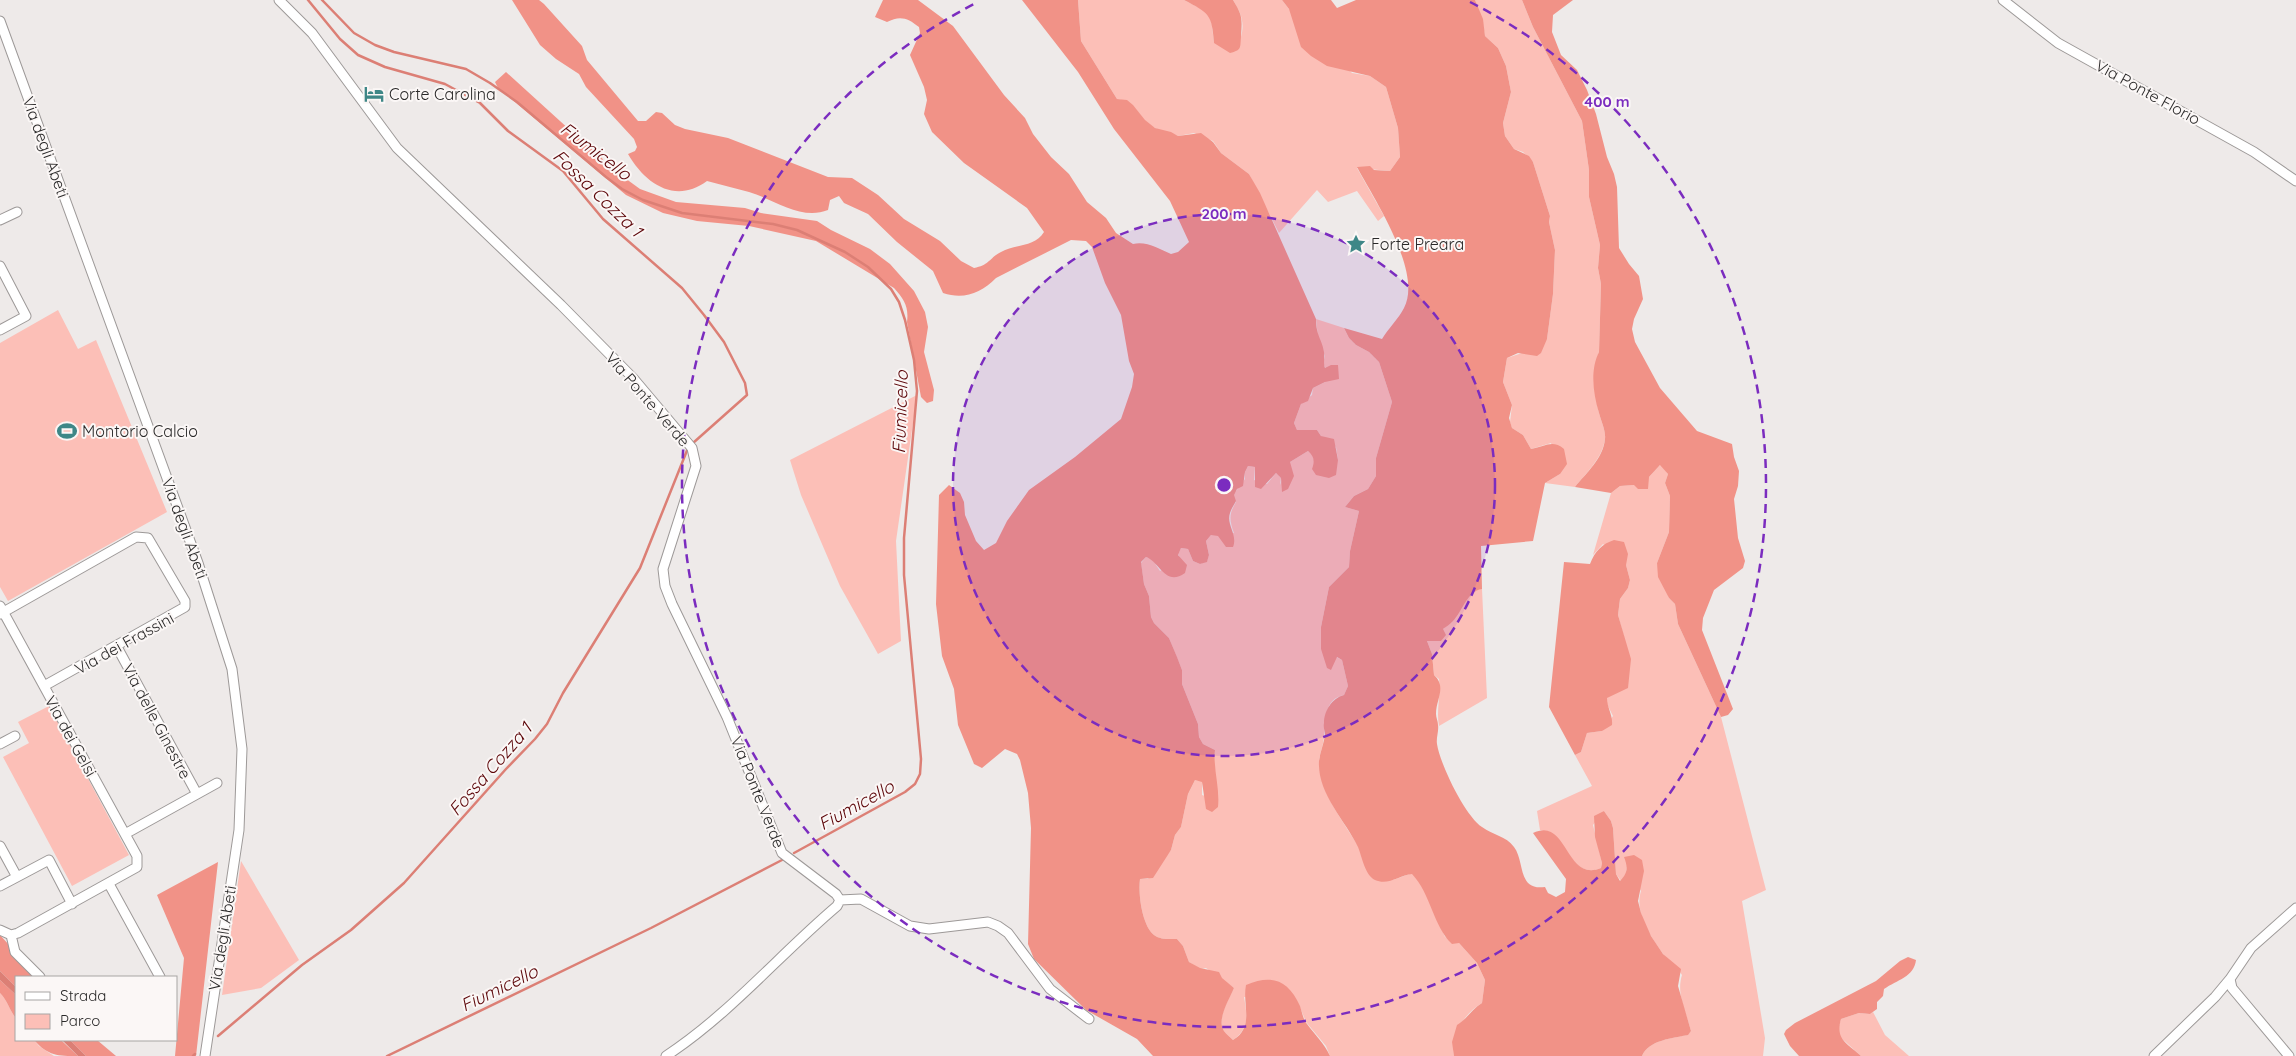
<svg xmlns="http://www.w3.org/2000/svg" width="2296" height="1056" font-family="Quicksand,sans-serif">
<rect width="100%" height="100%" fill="#eeeae9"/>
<path fill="#fcbfb7" d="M1078,0H1184L1206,11L1211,17L1214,43L1241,37C1245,22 1241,13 1233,0H1282L1289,9L1352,73L1370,76L1386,87L1398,128L1400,157L1390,171L1357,168L1384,216L1378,221L1357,191L1328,202L1317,190L1279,233L1249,174L1221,153L1213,141L1194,133L1178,136C1171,132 1162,132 1155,128C1138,120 1139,102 1117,99L1081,41Z
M1475,0H1522L1533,27L1582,121L1589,170V197L1600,245L1598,268L1601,284L1599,352C1593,365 1595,397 1599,413C1601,421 1606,431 1605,439C1602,459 1586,473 1575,487L1545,483L1560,474L1551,443L1531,449L1523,435L1512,428L1510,422L1512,405L1503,382L1507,358L1522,353L1547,339L1553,294L1555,250L1549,222L1550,216L1533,162L1523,152L1514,149L1505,136L1503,123L1511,92L1506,66L1498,48L1485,36L1482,19Z
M58,310L78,349L96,340L167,512L8,601L0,587V343Z
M1316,319L1344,328L1349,338L1356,345L1369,352L1379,362L1392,402L1376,458V476L1368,489L1354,496L1345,507L1359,511L1350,551L1349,567L1329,587L1321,627V649L1342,660L1348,686L1344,695C1324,699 1326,719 1324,735C1324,744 1320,752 1319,761C1318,788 1343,822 1357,844C1362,852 1364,863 1368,872L1393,880L1412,873C1428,890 1436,916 1445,937L1459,943L1477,963L1485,980L1482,1003C1463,1014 1452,1035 1454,1056H1330L1326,1046L1306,1022L1299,1005L1244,997C1247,1015 1250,1028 1233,1040C1230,1037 1226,1034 1224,1031C1216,1020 1229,998 1234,988L1206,968L1200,969L1189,962L1183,946L1177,939C1169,939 1161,940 1154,935C1142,925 1138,894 1140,879H1148L1171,850L1175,835L1181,827L1188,794L1195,780L1202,781V795L1218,800L1214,764L1215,750L1203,744L1199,737L1198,724L1182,684V670L1169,638L1154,623L1151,617L1149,596L1144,584L1141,563L1146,557L1152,559L1160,571L1181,560L1178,554L1181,548L1188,549L1193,561L1200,564L1207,561L1209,555L1206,541L1211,535L1234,533C1229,519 1229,514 1236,502L1233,495L1245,479V472L1248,466L1255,467L1254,480L1267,484L1276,473L1281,478L1280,485L1290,462L1308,451L1313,455L1315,462L1338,460L1336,447L1321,436L1317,430H1297L1294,423L1301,404L1312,395L1313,388L1325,382L1326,369L1323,363L1325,356L1318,337Z
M917,395L896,541L901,641L878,654L840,586L801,495L790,460Z
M1661,464L1668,474L1665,483L1670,496L1669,532L1657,563L1669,598L1675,604L1678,624L1721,717L1766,890L1742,901L1765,1038L1763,1056H1642C1648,1040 1674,1038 1687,1035L1691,1031C1686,1012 1676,994 1682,975C1677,966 1670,963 1664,955C1651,937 1634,913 1641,891L1627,866L1626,874L1621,881L1616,874L1613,828L1611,821L1604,811L1593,825L1602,863L1601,868C1570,881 1568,834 1540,830L1537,811L1592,786L1575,755L1581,752L1587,733L1602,731L1613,716L1607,704V698L1624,637L1618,615L1620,599L1628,588L1630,580L1626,565L1603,544L1593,555L1611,493L1620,486L1634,485L1649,477Z
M1479,589H1482L1487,698L1439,726C1436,710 1441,696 1439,679L1434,675L1432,654L1427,641H1441L1443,629C1457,618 1464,596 1479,589Z
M49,706L129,855L72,886L3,757L29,743L18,722Z
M241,861L299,960L261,988L222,995Z
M0,993C8,1001 9,1010 16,1018V1040H34L39,1046L54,1056H0Z
M1873,1012L1885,1035L1909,1056H1861L1839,1036L1838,1029L1841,1019L1859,1013L1870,1014Z"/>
<path fill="#f19287" d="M512,0H539L544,4L582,46L587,60L638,121H646L656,112L662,113L675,125L685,129L728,138L828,177L852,178L878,195L904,219L940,241L961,261L974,268C990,265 989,258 1001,252C1016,244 1035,247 1044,232L1027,208L964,163L932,132L924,114L927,100L924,87L910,55L920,33L919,27C908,18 900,15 887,22L875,17L883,0H918L953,26L1004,95L1025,118L1033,134L1051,157L1069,174L1087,202L1106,218L1116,233L1133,244C1147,241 1159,249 1171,254L1178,252L1189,242L1170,201L1114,129L1078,72L1022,0H1078L1081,41L1117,99L1127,100L1133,105L1145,120L1155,128L1171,132L1178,136L1201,133L1213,142L1221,153L1249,174L1260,193L1316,319C1316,336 1322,339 1324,352C1325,358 1323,362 1325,368L1331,365H1338L1339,379L1325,382L1313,388L1308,401L1301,404L1294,423L1297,430H1317L1321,436L1334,439L1338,460L1336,475L1329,478L1316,475L1312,469C1315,461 1314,456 1308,451L1290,462L1294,476L1288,489L1282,492L1281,478L1276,473L1261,489L1255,487V467L1248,466L1245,472L1243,486L1237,489L1234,495L1236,501C1234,505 1231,509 1230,513C1226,525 1238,534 1233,547H1226L1218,536L1211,535L1206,541L1209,555L1207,562L1200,564L1193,561L1188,549L1181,548L1178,555L1187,565L1185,573C1165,587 1160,562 1146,557L1141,562L1144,584L1149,596L1151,617L1154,623L1169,638L1177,657L1182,670V684L1198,724L1199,737L1203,744L1215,750C1213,769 1220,788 1218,807L1212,812L1206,809L1202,782L1195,780L1188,794L1181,827L1175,835L1171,850L1153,878L1140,879C1138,894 1142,925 1154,935C1161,940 1169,939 1177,939L1183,946L1189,962L1200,968L1219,972L1222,978L1234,988C1230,998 1216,1020 1224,1031C1226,1034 1230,1037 1233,1040C1255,1027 1242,1005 1246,985C1272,974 1288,980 1300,1006C1302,1012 1303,1019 1307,1024C1315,1035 1324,1043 1330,1056H1153L1137,1039L1086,1010L1034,959L1028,944L1031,828L1028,793L1020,760L1017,754L1005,749L982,768L974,764L958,725L954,689L942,656L936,604L939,495L949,485L960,493L964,502L965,515L976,541L984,550L996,543L1007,521L1029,490L1075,457L1121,419L1132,387L1134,374L1129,361L1121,315L1105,283L1092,247L1086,241L1071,240L996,278C981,293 964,300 943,293L933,271L897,242L868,214L844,203L839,196L830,200L828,210C801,221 774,199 749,192C735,188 721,185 707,181C676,204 646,185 628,154L635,151L637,147L634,139L586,87L579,74L556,59L540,45Z
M1184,0H1233C1243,16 1242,19 1241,37C1240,48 1242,50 1230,53L1214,43C1212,14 1209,13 1184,0Z
M1282,0H1331L1337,8L1356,0H1475L1483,19L1485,36L1498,48L1506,66L1511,92L1503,123L1505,136L1514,149L1529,156L1533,162L1550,216L1549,222L1555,250L1553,294L1547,339L1541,353L1537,356L1518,353L1507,358L1503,382L1512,405L1509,418L1512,428L1523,435L1531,449C1545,447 1552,439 1564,449L1567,464L1560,474L1545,483L1533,541L1481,546L1482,589C1467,591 1462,612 1453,621C1450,624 1446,627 1443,629L1446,635L1441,641H1427L1432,654L1434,675C1447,687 1436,699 1436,714C1436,718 1438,721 1438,725C1439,731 1436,738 1437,744C1440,764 1465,816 1482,827C1493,835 1506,836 1514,847C1525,861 1517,891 1545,887L1548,893L1556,897L1565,892L1566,879L1533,833C1568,816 1565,883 1601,868L1602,863L1595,837L1594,816L1604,811L1611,821L1613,828L1616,874L1620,881C1628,873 1628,867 1624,857L1634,855L1642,860L1644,871L1638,901L1641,913L1651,936L1663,954L1681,969L1678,986L1691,1031L1688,1035C1674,1038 1648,1040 1642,1056H1454L1452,1042L1457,1025C1467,1019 1472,1009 1482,1003L1485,980L1477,963L1459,943L1452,944C1433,926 1431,894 1412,874C1400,875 1388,886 1375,880C1365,875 1362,857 1358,847C1345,820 1317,793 1319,761C1320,752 1324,743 1325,735C1325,731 1323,727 1324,723C1324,711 1332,698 1344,695L1348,686L1342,660L1337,657L1331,670L1327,668L1321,649V627L1329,587L1349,567L1350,551L1359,511L1345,507L1354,496L1368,489L1376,476V458L1392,402L1379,362L1369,352L1356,345L1349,338L1344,328L1382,339C1388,329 1399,318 1404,308C1423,272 1374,199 1357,167L1370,166L1374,170L1390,171L1400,157L1398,128L1386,87L1370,76L1327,66L1311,56L1301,47L1289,9Z
M1522,0H1573L1553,15L1552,32L1561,55L1577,70L1587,90L1596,114L1607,157L1614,174L1617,187L1619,248L1629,264L1639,276L1643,299L1634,319L1632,329L1635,342L1660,388L1697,431L1732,444L1734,457L1739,471L1738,486L1734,499L1738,538L1745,561L1743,568L1714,590L1703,618L1702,630L1733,709L1728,715L1721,717L1678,624L1675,604L1669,598L1658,577L1657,563L1669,532L1670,496L1665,483L1668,474L1660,465L1649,477L1648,489H1638L1634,485L1620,486L1611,493L1575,487C1586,473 1603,459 1605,439C1606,431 1601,421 1599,413C1593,393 1590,370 1599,352L1601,284L1598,268L1600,245L1589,197V170L1582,121L1533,27Z
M506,72L582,141L599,154L607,165L640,189L676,202L745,208L761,213L817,221L831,230L870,249L890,264L914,291L925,312L928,327L924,352L934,390L933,401L927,403L921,397L907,322C909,307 904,299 894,288L816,241L749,226L697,221L663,213L626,195L498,88L495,82Z
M1614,540L1624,542L1628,554L1626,565L1630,580L1628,588L1620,599L1618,615L1631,659L1628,688L1607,698C1607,708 1613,715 1612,725L1602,731L1587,733L1581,752L1575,755L1549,707L1564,562L1590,564C1595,551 1602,544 1614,540Z
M218,862L196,1056H175L184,958L157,895Z
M0,935L38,977H16V987L0,971Z
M1908,957L1916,960C1914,977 1897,980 1884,989L1883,996L1877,1002V1009L1870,1014L1859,1013L1841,1019C1835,1040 1847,1043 1861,1056H1799L1790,1046L1784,1034L1786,1030L1795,1023L1876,981L1900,961Z
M0,980L16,995V1018C9,1010 8,1001 0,993Z
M34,1040H61L78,1056C58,1056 48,1056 34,1040Z
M70,1040H97L116,1056H86Z"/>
<path fill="#dc7f75" d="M0,971L16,987V995L0,980Z
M62,1040H70L86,1056H78Z"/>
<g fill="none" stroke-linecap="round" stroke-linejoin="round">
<path stroke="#dc7f75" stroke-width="2.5" d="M308,0L340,39L358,55L385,67L445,84L480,103L508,131L563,171L603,219L682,288L704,315L724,342L745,383L747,395L693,443
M322,0L354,33L375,45L394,52L466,69L490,83L517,102L606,177L622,189L643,200L682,213L773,224L797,230L845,252L868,267L891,289L899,302L905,320L914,360L917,391L904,538V575L921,759L920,774L915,784L905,792L794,853
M218,1036L302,965L351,930L404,883L506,769L535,739L547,724L563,693L640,568L688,448
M193,1056L195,1054
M387,1056L651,928L782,860"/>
<defs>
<path id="minor" d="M279,0L312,33L397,148L561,305L633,378L692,448L696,466L663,569L665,586L672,604L727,717L782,853L836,894L840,900
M2003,0L2058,43L2254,152L2296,181
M0,21L198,563L232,669L242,749L239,830L205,1056
M0,220L17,212
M0,266L26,316L0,330
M0,606L137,856V867L18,933L11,935L0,930
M0,614L136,537L148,538L185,601V607L44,686
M117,647L197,794
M0,744L15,736
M125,834L217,783
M0,846L17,877L0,886
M17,877L49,860L72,904
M109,884L160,977
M840,900L861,899L910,926L929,929L988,922L998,926L1008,933L1050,989L1089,1019
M11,935L15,952L40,977
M666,1056C731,1013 778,956 837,906L840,900
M2154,1056L2215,997L2230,979
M2289,1056L2232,988L2230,979L2251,948L2296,908"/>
</defs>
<use href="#minor" stroke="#9d9998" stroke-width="11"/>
<use href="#minor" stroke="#fff" stroke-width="9"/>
</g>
<circle cx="1224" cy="485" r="271" fill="#7b2cbf" fill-opacity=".12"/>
<g fill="none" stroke="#7b2cbf" stroke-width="2.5" stroke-dasharray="9 6">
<circle cx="1224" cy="485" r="271"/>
<path d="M1470 2A542 542 0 1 1 978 2"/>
</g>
<defs>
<symbol id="hotel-bare" viewBox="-9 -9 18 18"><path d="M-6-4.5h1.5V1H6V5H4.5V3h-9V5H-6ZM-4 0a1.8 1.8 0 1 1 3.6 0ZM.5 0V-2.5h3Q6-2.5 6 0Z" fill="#3e8787" stroke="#fbf7f6" stroke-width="2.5" paint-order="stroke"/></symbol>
<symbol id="sight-bare" viewBox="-9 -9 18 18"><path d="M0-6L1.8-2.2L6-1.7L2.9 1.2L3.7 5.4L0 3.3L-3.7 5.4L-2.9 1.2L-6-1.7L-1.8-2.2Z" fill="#3e8787" stroke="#fbf7f6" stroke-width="2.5" paint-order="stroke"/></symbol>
<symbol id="stadium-bare" viewBox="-9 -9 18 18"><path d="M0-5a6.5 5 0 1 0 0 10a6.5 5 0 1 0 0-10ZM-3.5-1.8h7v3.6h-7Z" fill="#3e8787" stroke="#fbf7f6" stroke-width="2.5" paint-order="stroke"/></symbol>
</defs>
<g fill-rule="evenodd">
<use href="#hotel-bare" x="360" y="80" width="28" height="28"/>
<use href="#sight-bare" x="1342" y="230" width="28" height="28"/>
<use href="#stadium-bare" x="53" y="417" width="28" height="28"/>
</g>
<g text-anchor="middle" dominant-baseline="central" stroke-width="4" stroke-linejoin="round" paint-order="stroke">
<g font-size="16" fill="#2a2929" stroke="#fbf7f6">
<text transform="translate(2148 92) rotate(29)">Via Ponte Florio</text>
<text transform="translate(46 147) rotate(70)">Via degli Abeti</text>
<text transform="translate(648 399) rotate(49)">Via Ponte Verde</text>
<text transform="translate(185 528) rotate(70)">Via degli Abeti</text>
<text transform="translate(124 643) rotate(-29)">Via dei Frassini</text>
<text transform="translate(157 721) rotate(62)">Via delle Ginestre</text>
<text transform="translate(71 736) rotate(61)">Via dei Gelsi</text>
<text transform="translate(758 792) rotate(68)">Via Ponte Verde</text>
<text transform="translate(222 938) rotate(-81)">Via degli Abeti</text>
</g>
<g font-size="16" fill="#2a2929" stroke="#fbf7f6" text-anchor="start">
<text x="389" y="94">Corte Carolina</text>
<text x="1371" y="244">Forte Preara</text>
<text x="82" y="431">Montorio Calcio</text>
</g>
<g font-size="18" font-style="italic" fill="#5b0407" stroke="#fbf7f6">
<text transform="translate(596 151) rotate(37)">Fiumicello</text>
<text transform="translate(598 193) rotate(44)">Fossa Cozza 1</text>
<text transform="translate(900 412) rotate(-88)">Fiumicello</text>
<text transform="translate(490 769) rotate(-49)">Fossa Cozza 1</text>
<text transform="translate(856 805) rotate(-29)">Fiumicello</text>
<text transform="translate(499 988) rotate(-26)">Fiumicello</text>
</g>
</g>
<circle cx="1224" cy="485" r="8" fill="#7b2cbf" stroke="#fbf7f6" stroke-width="2.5"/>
<g font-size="15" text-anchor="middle" font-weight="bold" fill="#7b2cbf" stroke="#fbf7f6" stroke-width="4" stroke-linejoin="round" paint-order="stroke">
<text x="1607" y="107">400 m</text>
<text x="1224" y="219">200 m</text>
</g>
<rect x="15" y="976" width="162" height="65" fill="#fbf7f6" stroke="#a7a5a4"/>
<rect x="25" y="992" width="25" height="8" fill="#ffffff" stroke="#a7a5a4"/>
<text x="60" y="1001" font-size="15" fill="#2a2929">Strada</text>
<rect x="25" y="1014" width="25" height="15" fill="#fcbfb7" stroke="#a7a5a4"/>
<text x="60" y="1026" font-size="15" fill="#2a2929">Parco</text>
</svg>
